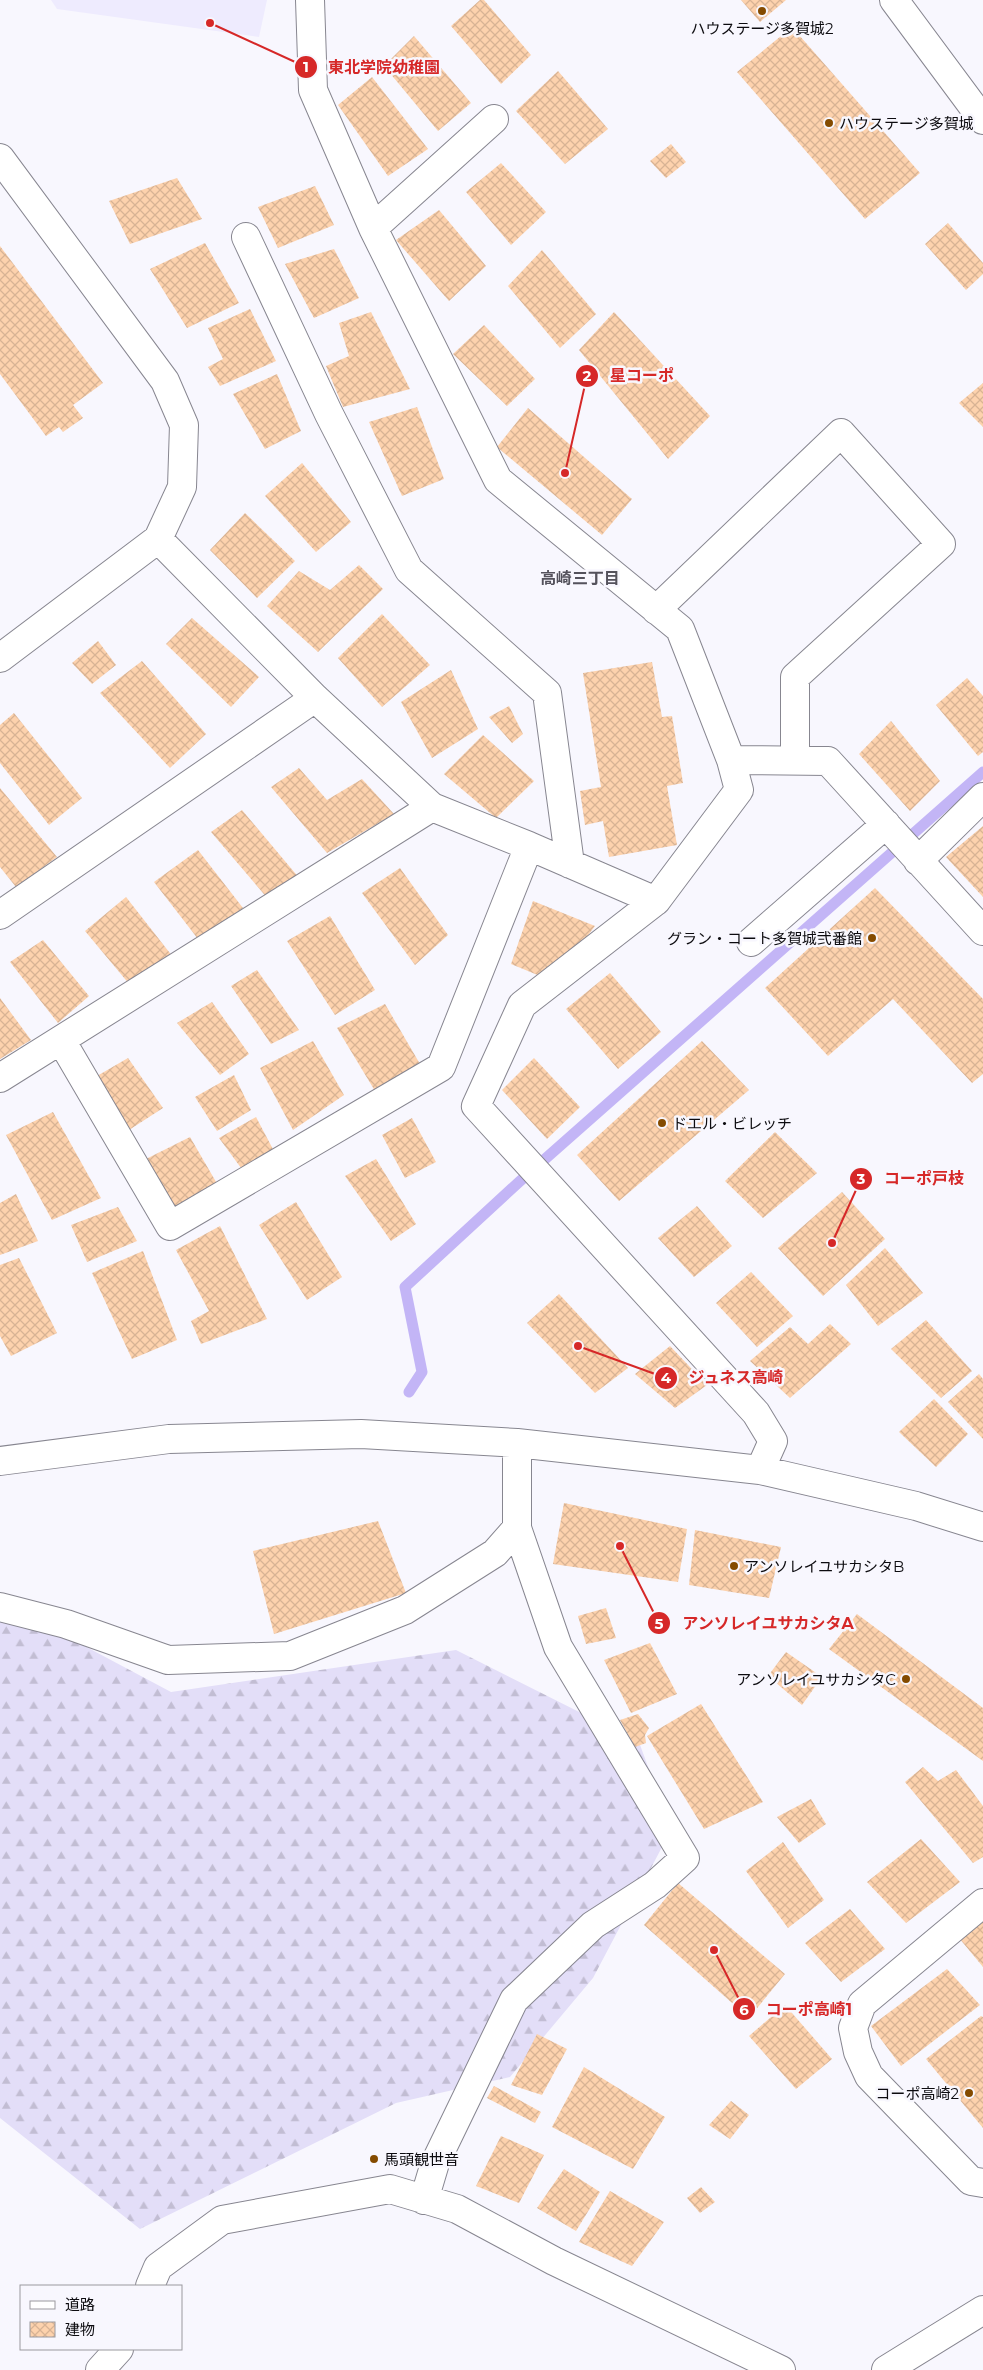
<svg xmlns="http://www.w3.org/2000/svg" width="983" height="2370" font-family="Montserrat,'Noto Sans JP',sans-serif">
<defs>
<pattern id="forest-firs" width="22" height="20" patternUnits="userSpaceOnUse" patternTransform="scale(1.25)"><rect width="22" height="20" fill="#e3def8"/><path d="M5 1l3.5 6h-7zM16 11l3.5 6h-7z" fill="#c2bdd3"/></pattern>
<pattern id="building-cross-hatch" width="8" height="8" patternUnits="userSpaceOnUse" patternTransform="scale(1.25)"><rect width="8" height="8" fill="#fdd2ad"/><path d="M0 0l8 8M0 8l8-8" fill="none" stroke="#d8b394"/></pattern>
</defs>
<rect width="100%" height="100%" fill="#f8f7fe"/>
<path fill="#eeebfe" d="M51,0H267L259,37L57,9Z"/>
<path fill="url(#forest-firs)" d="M0,1601L171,1692L456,1650L639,1742L671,1830L593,1978L510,2077L396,2103L140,2229L0,2118Z"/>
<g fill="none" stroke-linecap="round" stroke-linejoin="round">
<path stroke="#c3b5f6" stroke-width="11" d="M409,1392L422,1372L405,1287L519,1182L983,772"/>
</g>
<path fill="url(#building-cross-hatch)" d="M480,0H484L531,55L501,84L451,26Z
M741,0H786L760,22Z
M792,27L920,173L865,219L737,72Z
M414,36L471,103L438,131L384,66Z
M558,71L608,129L565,164L516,111Z
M372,77L428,149L388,176L338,105Z
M671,144L686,162L666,178L650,161Z
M501,163L546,212L511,245L466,192Z
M177,178L202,219L130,244L109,201Z
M315,186L334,225L278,248L258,207Z
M439,210L486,266L449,301L396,240Z
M948,223L983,263V274L966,290L925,244Z
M205,243L239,303L187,328L150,269Z
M0,246L103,383L73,405L83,418L63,432L59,427L46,436L0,374Z
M334,249L359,298L314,318L285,264Z
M542,250L596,314L560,348L508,286Z
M250,309L276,361L220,386L208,367L223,359L208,328Z
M371,312L410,389L343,407L326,366L349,356L339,323Z
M614,312L710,416L668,459L579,350Z
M484,325L535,379L507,406L453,354Z
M277,374L301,431L265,449L233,394Z
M983,383V427L959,403Z
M417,407L444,479L402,496L369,422Z
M528,408L632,499L602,535L497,447Z
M302,463L351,522L316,552L265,496Z
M245,513L295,561L257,598L210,550Z
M359,565L383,589L318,652L267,606L299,571L330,590Z
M382,614L430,665L382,707L338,658Z
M192,618L259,677L231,707L166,644Z
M98,641L116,665L92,684L72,663Z
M142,661L206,734L170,768L100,693Z
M652,662L662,717L672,716L683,783L667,786L677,845L609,857L603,821L585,825L580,791L601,787L583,673Z
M451,670L478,729L432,758L401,702Z
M967,678L983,696V752L978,756L936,705Z
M509,706L523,734L512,743L489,717Z
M14,713L82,798L49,825L0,763V725Z
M891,721L940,781L910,811L859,754Z
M483,735L534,781L496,818L444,774Z
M299,768L327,800L362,779L394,814L327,853L271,787Z
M0,788L57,857L16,887L0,867Z
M242,810L300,879L269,900L211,832Z
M983,826V897L946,857Z
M198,850L243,908L198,939L154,882Z
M400,868L448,935L415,965L362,893Z
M875,888L983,999V1074L972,1083L893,999L828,1056L765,988Z
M126,897L173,957L130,985L85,931Z
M533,901L595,926L580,946L540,976L511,964Z
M330,916L375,990L335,1015L287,941Z
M43,940L89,996L58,1023L10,962Z
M257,970L299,1030L271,1044L231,986Z
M610,973L661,1032L618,1069L566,1009Z
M0,998L31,1040L0,1059Z
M212,1002L249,1054L220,1075L177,1023Z
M385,1004L420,1064L375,1091L337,1028Z
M313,1041L344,1095L293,1130L260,1068Z
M702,1041L749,1090L619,1201L577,1155Z
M128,1058L163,1108L129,1130L97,1076Z
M534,1058L580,1107L547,1139L502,1090Z
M234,1075L251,1110L217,1131L195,1097Z
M53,1112L101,1198L52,1220L6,1135Z
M256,1117L275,1153L244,1172L219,1138Z
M412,1118L436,1162L405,1178L382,1135Z
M775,1132L817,1173L763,1218L725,1181Z
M190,1137L219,1187L176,1212L146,1159Z
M376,1159L416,1224L391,1241L345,1176Z
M842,1192L885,1239L823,1296L778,1248Z
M16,1194L38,1241L0,1255V1203Z
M296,1202L342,1277L307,1300L259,1225Z
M697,1206L732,1246L694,1277L658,1238Z
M118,1207L137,1241L87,1262L71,1225Z
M220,1226L267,1319L201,1344L191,1321L209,1311L176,1250Z
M885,1248L923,1293L878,1326L846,1285Z
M143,1251L177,1340L132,1359L92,1273Z
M19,1258L57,1333L11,1356L0,1336V1265Z
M751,1272L793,1316L757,1347L716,1303Z
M559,1294L628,1368L595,1393L527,1323Z
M926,1320L972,1371L941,1398L891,1349Z
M830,1324L851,1344L790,1398L750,1361L790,1327L808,1344Z
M670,1346L707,1385L675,1408L635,1374Z
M979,1374L983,1379V1439L948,1402Z
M934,1399L968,1434L936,1467L899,1432Z
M564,1503L687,1529L678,1582L553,1564Z
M378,1521L406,1593L274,1634L253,1551Z
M695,1530L781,1547L769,1598L689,1585Z
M606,1608L616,1638L586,1644L578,1616Z
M857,1614L983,1708V1761L829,1649Z
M650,1643L677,1694L631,1713L604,1660Z
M786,1652L822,1677L802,1705L768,1676Z
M701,1704L763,1802L704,1829L647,1736Z
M638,1714L649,1728L645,1735L646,1743L635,1747L620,1720Z
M923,1767L938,1781L956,1770L983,1806V1857L973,1863L905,1782Z
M811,1799L826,1824L799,1843L777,1817Z
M921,1839L960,1882L906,1923L867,1882Z
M783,1842L824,1900L788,1928L746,1871Z
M678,1883L785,1974L749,2018L644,1925Z
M850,1909L885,1949L841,1982L805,1943Z
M983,1919V1967L959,1938Z
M947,1969L980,2005L901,2066L871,2026Z
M785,2005L832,2059L796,2089L749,2036Z
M981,2016L983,2017V2128L926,2059Z
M537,2034L567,2049L542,2095L511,2085Z
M584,2067L665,2117L633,2169L552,2127Z
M494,2086L541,2112L535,2123L487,2098Z
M731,2101L749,2115L730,2139L709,2125Z
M501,2136L544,2155L519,2203L476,2186Z
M564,2169L600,2192L576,2231L537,2208Z
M701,2187L715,2202L700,2213L687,2198Z
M610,2191L664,2222L632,2266L579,2242Z"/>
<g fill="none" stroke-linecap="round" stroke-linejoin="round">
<defs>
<path id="minor" d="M894,0L983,120
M0,158L165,381L184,425L182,487L158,539L0,658
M373,228L494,119
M246,237L329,414L409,570L547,693L570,864
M158,539L315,698L432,807L529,846L656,901L739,790L731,760L680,629L498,480L373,228L313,90L310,0
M656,610L841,433L941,544L795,677V760
M731,760L828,761L983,931
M918,861L983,797
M656,901L522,1005L476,1106L756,1413L773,1441L760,1470
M0,915L315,698
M751,942L886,824
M61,1040L170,1226L441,1067L529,846
M0,1078L432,807
M0,1461L169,1439L361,1434L517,1443L760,1470L916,1506L983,1527
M0,1607L66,1624L168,1660L290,1656L405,1610L495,1553L517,1528
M983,1903L862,2004L853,2028L858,2052L869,2076L971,2181L983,2183
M424,2200L435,2163L514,2000L593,1925L655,1885L685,1858L558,1647L517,1528V1443
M150,2286L158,2267L222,2220L390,2189L457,2209L554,2261L781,2370
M100,2370L119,2349
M886,2370L983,2310"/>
</defs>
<use href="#minor" stroke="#878690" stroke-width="30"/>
<use href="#minor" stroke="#fff" stroke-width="28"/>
</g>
<g fill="#844b00" stroke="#f8f7fe" stroke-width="2">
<circle cx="762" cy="11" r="5"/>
<circle cx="829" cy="123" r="5"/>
<circle cx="872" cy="938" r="5"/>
<circle cx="662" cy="1123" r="5"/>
<circle cx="734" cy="1566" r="5"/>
<circle cx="906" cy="1679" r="5"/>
<circle cx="969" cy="2093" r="5"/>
<circle cx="374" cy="2159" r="5"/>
</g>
<g text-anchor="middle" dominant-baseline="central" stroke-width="5" stroke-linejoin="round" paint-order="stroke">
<g font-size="15" fill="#0c0b0f" stroke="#f8f7fe" text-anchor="start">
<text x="762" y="28" text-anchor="middle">ハウステージ多賀城2</text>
<text x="839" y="123">ハウステージ多賀城</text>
<text x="862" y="938" text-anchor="end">グラン・コート多賀城弐番館</text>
<text x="672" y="1123">ドエル・ビレッチ</text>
<text x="744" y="1566">アンソレイユサカシタB</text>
<text x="896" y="1679" text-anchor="end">アンソレイユサカシタC</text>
<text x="959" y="2093" text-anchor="end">コーポ高崎2</text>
<text x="384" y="2159">馬頭観世音</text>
</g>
<g font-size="16" font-weight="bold" fill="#54525c" stroke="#f8f7fe">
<text x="580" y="578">高崎三丁目</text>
</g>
</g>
<path fill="none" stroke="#d62828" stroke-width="2" d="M210 23L306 67M565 473L587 376M832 1243L861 1179M578 1346L666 1378M620 1546L659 1623M714 1950L744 2009"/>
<g fill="#d62828" stroke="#f8f7fe" stroke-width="2">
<circle cx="210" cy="23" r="5"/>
<circle cx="565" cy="473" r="5"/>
<circle cx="832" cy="1243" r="5"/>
<circle cx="578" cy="1346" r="5"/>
<circle cx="620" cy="1546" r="5"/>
<circle cx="714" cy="1950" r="5"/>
<circle cx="306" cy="67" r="12"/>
<circle cx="587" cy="376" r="12"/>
<circle cx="861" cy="1179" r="12"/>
<circle cx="666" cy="1378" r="12"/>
<circle cx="659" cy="1623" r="12"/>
<circle cx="744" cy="2009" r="12"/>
</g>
<g font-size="15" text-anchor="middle" font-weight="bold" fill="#fff">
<text x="306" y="72">1</text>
<text x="587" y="381">2</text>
<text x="861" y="1184">3</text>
<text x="666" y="1383">4</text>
<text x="659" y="1629">5</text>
<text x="744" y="2015">6</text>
</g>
<g font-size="16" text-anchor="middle" font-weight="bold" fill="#d62828" stroke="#f8f7fe" stroke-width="5" stroke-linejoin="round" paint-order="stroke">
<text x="384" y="73">東北学院幼稚園</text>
<text x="642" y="381">星コーポ</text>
<text x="924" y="1184">コーポ戸枝</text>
<text x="736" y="1383">ジュネス高崎</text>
<text x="768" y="1629">アンソレイユサカシタA</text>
<text x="809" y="2015">コーポ高崎1</text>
</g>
<rect x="20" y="2285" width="162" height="65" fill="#f8f7fe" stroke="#9a999e"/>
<rect x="30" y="2301" width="25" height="8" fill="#ffffff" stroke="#9a999e"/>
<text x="65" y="2310" font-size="15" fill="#0c0b0f">道路</text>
<rect x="30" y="2322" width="25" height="15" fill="url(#building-cross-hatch)" stroke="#9a999e"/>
<text x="65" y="2335" font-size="15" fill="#0c0b0f">建物</text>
</svg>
